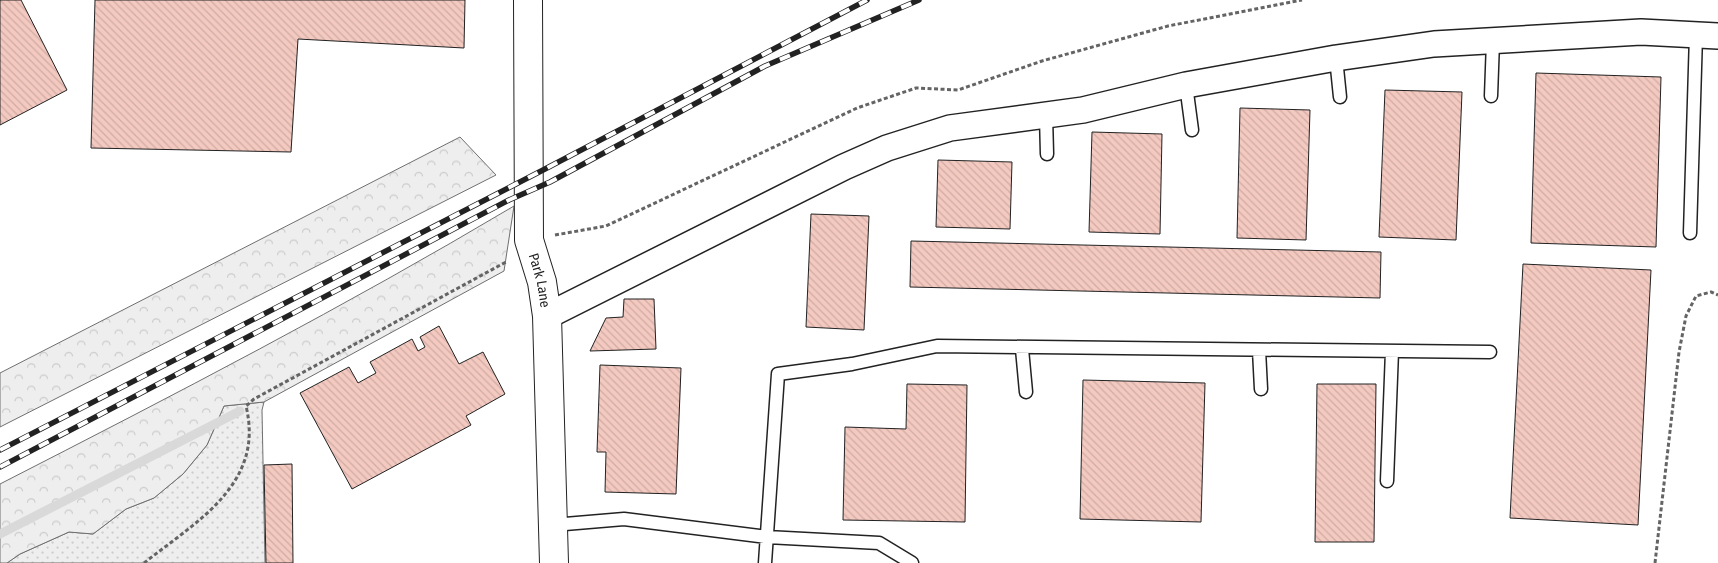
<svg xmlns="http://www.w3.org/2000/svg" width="1718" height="563" font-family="'Fira Sans Condensed',sans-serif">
<defs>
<pattern id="grass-dots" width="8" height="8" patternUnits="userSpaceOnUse" patternTransform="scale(1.25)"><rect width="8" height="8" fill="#eee"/><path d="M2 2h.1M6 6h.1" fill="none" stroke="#ccc" stroke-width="1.8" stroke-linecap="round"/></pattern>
<pattern id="forest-crowns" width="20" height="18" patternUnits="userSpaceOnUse" patternTransform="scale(1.25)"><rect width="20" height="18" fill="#eee"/><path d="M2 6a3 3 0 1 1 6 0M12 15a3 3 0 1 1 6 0" fill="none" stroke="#ccc"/></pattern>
<pattern id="building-back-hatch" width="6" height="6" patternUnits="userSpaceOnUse" patternTransform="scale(1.25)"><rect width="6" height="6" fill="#f3c9c0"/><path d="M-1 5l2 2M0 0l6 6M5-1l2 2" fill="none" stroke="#d0aca5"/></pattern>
</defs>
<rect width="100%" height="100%" fill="#fff"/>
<path fill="url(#grass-dots)" stroke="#6f6f6f" d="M264,402L262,410L265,563H7L20,554L69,532L93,534L126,509L154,498L183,474L207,445L224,406Z"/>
<path fill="url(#forest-crowns)" stroke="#6f6f6f" d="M460,137L496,175L0,427V373Z
M514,206L504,271L264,402L224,406L207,445L183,474L154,498L126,509L93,534L69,532L20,554L7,563H0V484C174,395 346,306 514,206Z"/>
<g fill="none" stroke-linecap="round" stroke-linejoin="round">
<path stroke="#d9d9d9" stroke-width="9" d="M0,534L240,411"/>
</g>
<path fill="url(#building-back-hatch)" stroke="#222" d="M0,0H21L67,90L0,125Z
M95,0H465L464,48L298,39L291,152L91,148Z
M1536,73L1661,77L1656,247L1531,243Z
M1385,90L1462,92L1456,240L1379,237Z
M1240,108L1310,110L1306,240L1237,238Z
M1092,132L1162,134L1160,234L1089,232Z
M938,160L1012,162L1010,229L936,227Z
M811,214L869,216L864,330L806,327Z
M911,241L1381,252L1380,298L910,287Z
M1523,264L1651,270L1638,525L1510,518Z
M624,299H654L656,349L590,351L606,318L623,317Z
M439,326L459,364L483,352L505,394L466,416L471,425L352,489L300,393L349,367L358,383L376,373L370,362L412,339L418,351L425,347L420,337Z
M600,365L681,368L676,494L605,492L606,452H597Z
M1083,380L1205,383L1201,522L1080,519Z
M907,384L967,385L965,522L843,520L845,427L906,429Z
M1317,384H1376L1374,542H1315Z
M292,464L293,563H266L264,465Z"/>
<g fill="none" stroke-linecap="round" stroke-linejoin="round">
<defs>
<path id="lane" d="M1336,58L1340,97
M1186,85L1192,130
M1491,96L1493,41
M1046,116L1047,154
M1690,233L1696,35
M1022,349L1026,392
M1259,350L1261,389
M1387,481L1392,351
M553,525L624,519L767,537L879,543L912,563
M765,563L778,374L852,364L937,346L1490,352"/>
<path id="street" d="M547,316L844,167L887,148L950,128L1083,110L1186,85L1336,58L1434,44L1641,32L1718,36"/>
<g id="secondary">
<path id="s1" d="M528,0L529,240L542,282L547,316L554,563"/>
</g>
</defs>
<use href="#lane" stroke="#222" stroke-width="15"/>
<use href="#street" stroke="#222" stroke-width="28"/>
<use href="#secondary" stroke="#222" stroke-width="30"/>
<path stroke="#646464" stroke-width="3" stroke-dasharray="4 2.5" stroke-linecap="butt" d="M555,235L606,226L857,108L916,88L958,90L1042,61L1168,26L1302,0
M144,563C197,521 265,484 246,406L254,399L506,262
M1655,563L1679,352L1686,316L1696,296L1711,292L1718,295"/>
<use href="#lane" stroke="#fff" stroke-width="12"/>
<use href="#street" stroke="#fff" stroke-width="25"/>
<use href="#secondary" stroke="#fff" stroke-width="28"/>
<defs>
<path id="rail" d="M0,450L545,169L867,0
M0,467L509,200L550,182L765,66L919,0"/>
</defs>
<use href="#rail" stroke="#222" stroke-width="5.5"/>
<use href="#rail" stroke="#fff" stroke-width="4" stroke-dasharray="11" stroke-linecap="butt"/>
</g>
<g text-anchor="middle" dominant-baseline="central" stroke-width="4" stroke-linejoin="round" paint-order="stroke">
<g font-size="14" fill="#222" stroke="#fff">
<text stroke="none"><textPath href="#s1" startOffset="282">Park Lane</textPath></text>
</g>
</g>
</svg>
